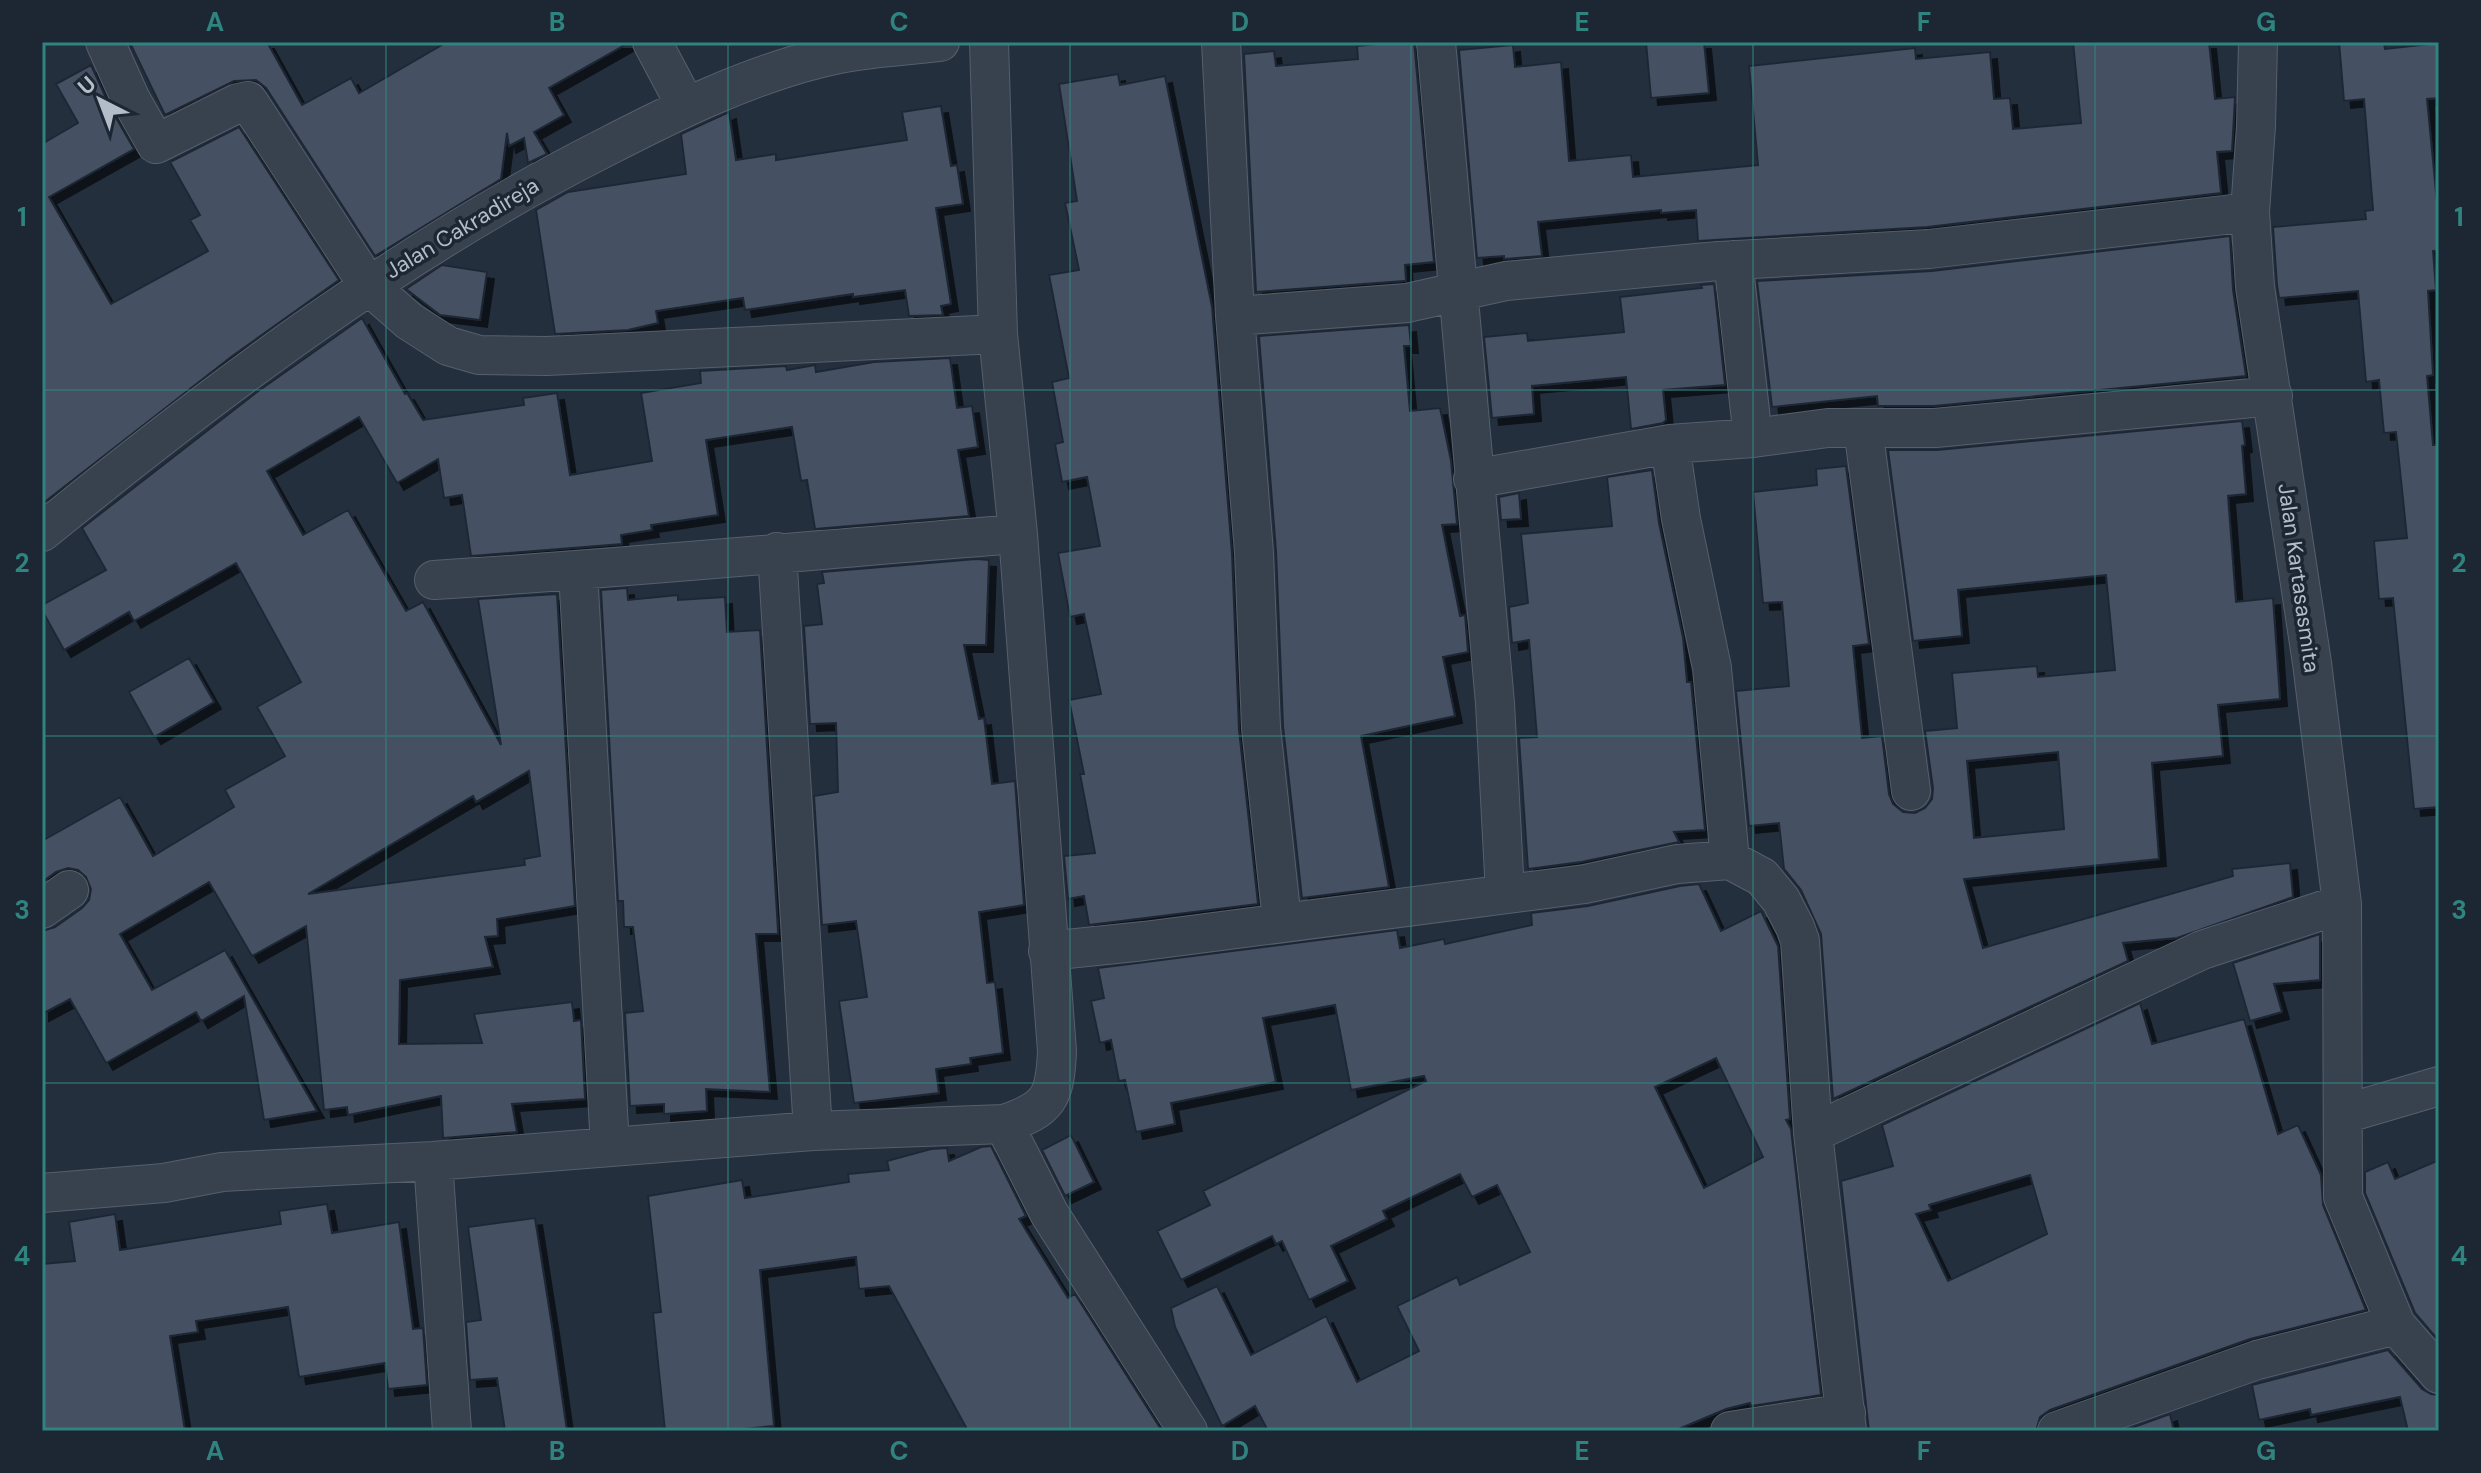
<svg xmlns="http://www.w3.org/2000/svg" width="2481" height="1473" font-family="'DM Sans',sans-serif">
<defs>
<filter id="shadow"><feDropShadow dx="7" dy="7" stdDeviation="0" flood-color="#0009"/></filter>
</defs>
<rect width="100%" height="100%" fill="#242f3e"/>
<path fill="#455162" stroke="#1f2835" stroke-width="2" fill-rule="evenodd" filter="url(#shadow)" d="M267,42L302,105L351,78L359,93L447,42H630L549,88L564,115L534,132L547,154L528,163L524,138L509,146L507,133L501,179L375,256L266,88L256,80L234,81L165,115L130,43Z
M1396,42H1414L1434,262L1405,265L1406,281H1404L1256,292L1244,54L1274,51L1276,66L1358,59L1357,46Z
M1646,42H1704L1709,93L1651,98Z
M2073,42H2209L2215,99L2235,97L2232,151L2217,152L2221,193L1927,227L1698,241L1696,210L1661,213V210L1538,222L1542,256L1504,259V256L1477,258L1459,50L1513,45L1515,67L1561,62L1569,161L1631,155L1633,177L1758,165L1749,66L1915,48L1916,59L1990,52L1994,99L2010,98L2013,129L2081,123Z
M2339,42H2384L2385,49L2439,43V98L2427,99L2439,223V250L2433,251L2436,290L2428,291L2433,375L2427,376L2433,445H2439V807L2414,809L2393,598L2379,599L2374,541L2407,538L2396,432L2384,433L2379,380L2366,382L2358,291L2279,298L2277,285L2273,227L2366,219L2365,211L2373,210L2364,99L2344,101Z
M91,65L111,109L134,149L49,197L111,304L208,251L190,220L200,215L170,162L239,127L339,280L231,357L42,504V144L78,123L56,84Z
M1118,74L1120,85L1165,76L1212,307L1232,554L1239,730L1258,904L1089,925L1084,896L1068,899L1064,856L1095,853L1080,774H1084L1069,700L1101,694L1084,614L1070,617L1058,553L1100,546L1087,477L1062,482L1055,444L1063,442L1052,382L1069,378L1049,275L1079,270L1065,203L1077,201L1059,84Z
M941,106L951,166L957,165L963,204L936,208L951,304L941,306L943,315L909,316L905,290L853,297V294L745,310L743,298L656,311L658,323L628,330L555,334L536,210L568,192L686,174L681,134L729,112L736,160L776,154V160L907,140L902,112Z
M2230,236L2233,290L2246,376L1934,406H1878L1877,396L1772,407L1757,281L1932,271Z
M442,265L487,272L480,320L440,315L406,289Z
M1714,284L1725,385L1663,390L1666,420L1663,423L1631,429L1626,377L1532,386L1534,414L1492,418L1484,337L1527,333L1528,341L1624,332L1620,297L1702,288L1701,285Z
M362,318L405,394L407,393L423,420L524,405L523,398L557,393L570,475L652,461L641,393L701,383L700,371L786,366L787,370L815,365L816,372L874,362L950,358L957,408L972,406L978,447L958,450L969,516L815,529L807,480L801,481L792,427L706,440L718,515L651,525L652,530L621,535L622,544L471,556L462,495L444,498L438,459L397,483L359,417L267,471L303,535L348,510L406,611L423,602L501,745L478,599L557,594L575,906L497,919L498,936L485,937L493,967L400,980L399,1044L482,1043L474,1014L572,1002L574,1021L581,1020L585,1099L512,1104L517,1132L443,1138L441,1096L348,1115L347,1107L324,1110L306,926L252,956L209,882L120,934L152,990L225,950L317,1111L264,1120L244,996L201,1021L196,1012L106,1063L70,999L42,1014V931L55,927L82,908L89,900L91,889L86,877L78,870L68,868L56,872L42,882V841L120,797L153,856L234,807L225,790L285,756L257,707L301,682L236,563L134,621L129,612L64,650L42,610V605L106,570L82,528L257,392ZM529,771L540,856L524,859L525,865L308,894L473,796L476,802Z
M1409,325L1411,346H1404L1410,411L1440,408L1451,461L1457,524L1442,525L1460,616L1465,615L1468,652L1443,657L1455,716L1361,736L1389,887L1302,898L1283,726L1276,551L1259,336Z
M2242,421L2245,445L2242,446L2246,494L2228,496L2236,602L2273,598L2280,699L2218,705L2223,756L2152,763L2159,859L1964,879L1983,948L2233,876L2232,869L2290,863L2293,897L2177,938L2123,943L2128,961L1833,1099L1821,934L1801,890L1784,869L1779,823L1749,826L1736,691L1789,686L1782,602L1763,603L1753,492L1817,485L1816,469L1846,466L1869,644L1853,646L1862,738L1882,736L1889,794L1893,804L1903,812L1915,813L1925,808L1932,799L1933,788L1925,731L1957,728L1952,673L2037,666L2038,677L2115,670L2106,575L1958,590L1962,636L1913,641L1888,450H1937ZM2058,752L2064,829L1974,838L1967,761Z
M1652,470L1659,523L1683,638L1687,682H1691L1705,830L1674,832L1679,842L1581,862L1528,869L1519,738L1537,737L1529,640L1512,643L1509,607L1528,603L1521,534L1612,526L1607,477Z
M1519,493L1521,519L1501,520L1499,497Z
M976,559L989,560L986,645H964L979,719L984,718L992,784L1015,781L1024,905L979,912L987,983L995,982L1003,1053L970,1058L971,1064L936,1069L939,1093L854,1103L839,1001L867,997L856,921L822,925L814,796L838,792L836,723L810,724L804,626L822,624L817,584L824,583L822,572Z
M627,588L628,600L678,595V600L725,597L727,632L760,630L778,931V934H756L770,1092L706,1089L707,1111L664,1114V1104L630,1106L625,1013L643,1011L633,927H624L623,901H618L601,590Z
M189,658L214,702L154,737L129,692Z
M1699,884L1721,931L1761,911L1778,946L1790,1119L1786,1120L1791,1129L1821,1395L1751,1406L1750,1403L1726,1409L1674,1431H1268L1255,1406L1222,1426L1175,1327L1171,1308L1217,1286L1251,1355L1326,1316L1357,1382L1419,1351L1397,1306L1457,1277L1460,1285L1530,1252L1497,1185L1472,1197L1460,1174L1383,1211L1387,1219L1331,1246L1348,1281L1309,1300L1282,1241L1276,1244L1272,1236L1181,1280L1157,1231L1210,1205L1203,1191L1426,1081L1424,1076L1351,1090L1335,1005L1263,1018L1276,1082L1171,1103L1175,1124L1136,1132L1125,1080L1119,1081L1111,1040L1100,1043L1091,1001L1104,998L1098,968L1397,930L1400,948L1444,939L1445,944L1532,925L1531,913L1588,906L1680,886ZM1716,1058L1763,1157L1704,1188L1655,1087Z
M2320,934V980L2274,984L2282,1012L2250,1021L2233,963Z
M2140,1003L2152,1044L2244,1019L2278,1134L2298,1125L2321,1175L2323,1205L2366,1310L2250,1339L2050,1410L2040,1417L2036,1431H1869L1841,1181L1893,1166L1882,1125ZM2030,1175L2047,1234L1948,1281L1916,1214L1931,1210L1929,1205Z
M1071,1135L1094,1182L1065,1196L1042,1150Z
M991,1146L1026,1216L1019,1219L1068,1298L1075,1294L1162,1431H968L889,1286L859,1289L856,1257L760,1270L774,1426L720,1431H665L653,1313L661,1312L648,1196L742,1180L745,1198L849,1182L848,1174L889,1170L887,1161L931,1149L947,1148L949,1161L981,1147Z
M2439,1160V1341L2415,1313L2365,1193V1172L2388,1162L2395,1179Z
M327,1204L332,1233L399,1222L413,1329L423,1328L427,1385L388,1389L385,1363L299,1377L288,1307L196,1321L198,1332L170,1336L185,1431H42V1264L75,1261L69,1222L115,1214L120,1250L281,1224L279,1211Z
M535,1218L553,1333L567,1431H505L497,1378L470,1380L466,1322L481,1320L468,1227Z
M2388,1350L2422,1389L2431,1394L2439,1395V1431H2408L2400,1397L2311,1415L2310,1409L2259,1420L2252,1385Z
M2170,1414L2174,1431H2123Z"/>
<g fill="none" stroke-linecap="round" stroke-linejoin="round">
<defs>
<path id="street" d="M105,42L131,100L156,144L238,103L248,101L368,285L409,321L448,346L479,355L547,356L998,334
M652,42L686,106
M1221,42L1235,316L1254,553L1261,728L1282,921
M1436,42L1495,703L1505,894
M2258,42L2256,126L2250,212L2255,287L2312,663L2342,904L2343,1197L2396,1325L2439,1374
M1235,316L1407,303L1506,281L1718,261L1929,249L2250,212
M1863,428L1911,791
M1753,438L1828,428H1935L2273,396
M1670,444L1681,519L1712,668L1730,860
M1473,479L1670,444L1753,438L1733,260
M42,532C219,388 400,251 604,148C674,112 744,77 821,58C859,48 901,47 940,42
M777,552L813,1131
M578,571L610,1147
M434,580C629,568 823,549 1018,534
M42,909L69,890
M1048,951L1144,941L1585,884L1677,864L1730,860L1762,877L1781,900L1795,927L1800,941L1813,1133L1847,1431
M2344,1114L2439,1086
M1004,1124L1049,1213L1188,1431
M1813,1133L2202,950L2342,904
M433,1161L452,1431
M42,1193L164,1183L222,1172L433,1161L813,1131L1004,1124C1049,1109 1055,1098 1057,1051L1018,534L998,334L989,42
M1730,1431L1846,1413
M2057,1431L2257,1360L2396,1325"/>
</defs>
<use href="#street" stroke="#565f6c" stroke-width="40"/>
<use href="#street" stroke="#38414e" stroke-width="38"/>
</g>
<path fill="none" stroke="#308480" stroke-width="2" stroke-opacity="0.55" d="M386,42V1431M728,42V1431M1070,42V1431M1411,42V1431M1753,42V1431M2095,42V1431M42,390H2439M42,736H2439M42,1083H2439"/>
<g text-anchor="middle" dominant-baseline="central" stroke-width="7" stroke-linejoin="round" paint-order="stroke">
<g font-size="22" fill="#b4bcc9" stroke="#1d2633">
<text transform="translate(462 228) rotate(-31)">Jalan Cakradireja</text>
<text transform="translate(2299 578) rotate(82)">Jalan Kartasasmita</text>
</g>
</g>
<rect width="2481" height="1473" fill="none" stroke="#1d2633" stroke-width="88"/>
<g transform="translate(100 100) rotate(318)" stroke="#1d2633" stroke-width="6" paint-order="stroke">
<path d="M0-6L14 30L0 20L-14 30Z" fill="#b4bcc9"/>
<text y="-12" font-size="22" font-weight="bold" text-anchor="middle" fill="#b4bcc9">U</text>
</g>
<rect x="44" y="44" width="2393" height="1385" fill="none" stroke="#308480" stroke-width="3"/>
<g font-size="26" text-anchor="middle" font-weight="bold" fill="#308480">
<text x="215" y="31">A</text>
<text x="557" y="31">B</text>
<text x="899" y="31">C</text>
<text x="1240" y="31">D</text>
<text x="1582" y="31">E</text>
<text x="1924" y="31">F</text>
<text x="2266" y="31">G</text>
<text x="22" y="226">1</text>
<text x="2459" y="226">1</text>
<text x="22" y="572">2</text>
<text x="2459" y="572">2</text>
<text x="22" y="919">3</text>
<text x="2459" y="919">3</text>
<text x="22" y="1265">4</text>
<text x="2459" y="1265">4</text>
<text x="215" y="1460">A</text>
<text x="557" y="1460">B</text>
<text x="899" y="1460">C</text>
<text x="1240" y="1460">D</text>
<text x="1582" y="1460">E</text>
<text x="1924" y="1460">F</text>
<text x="2266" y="1460">G</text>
</g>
</svg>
